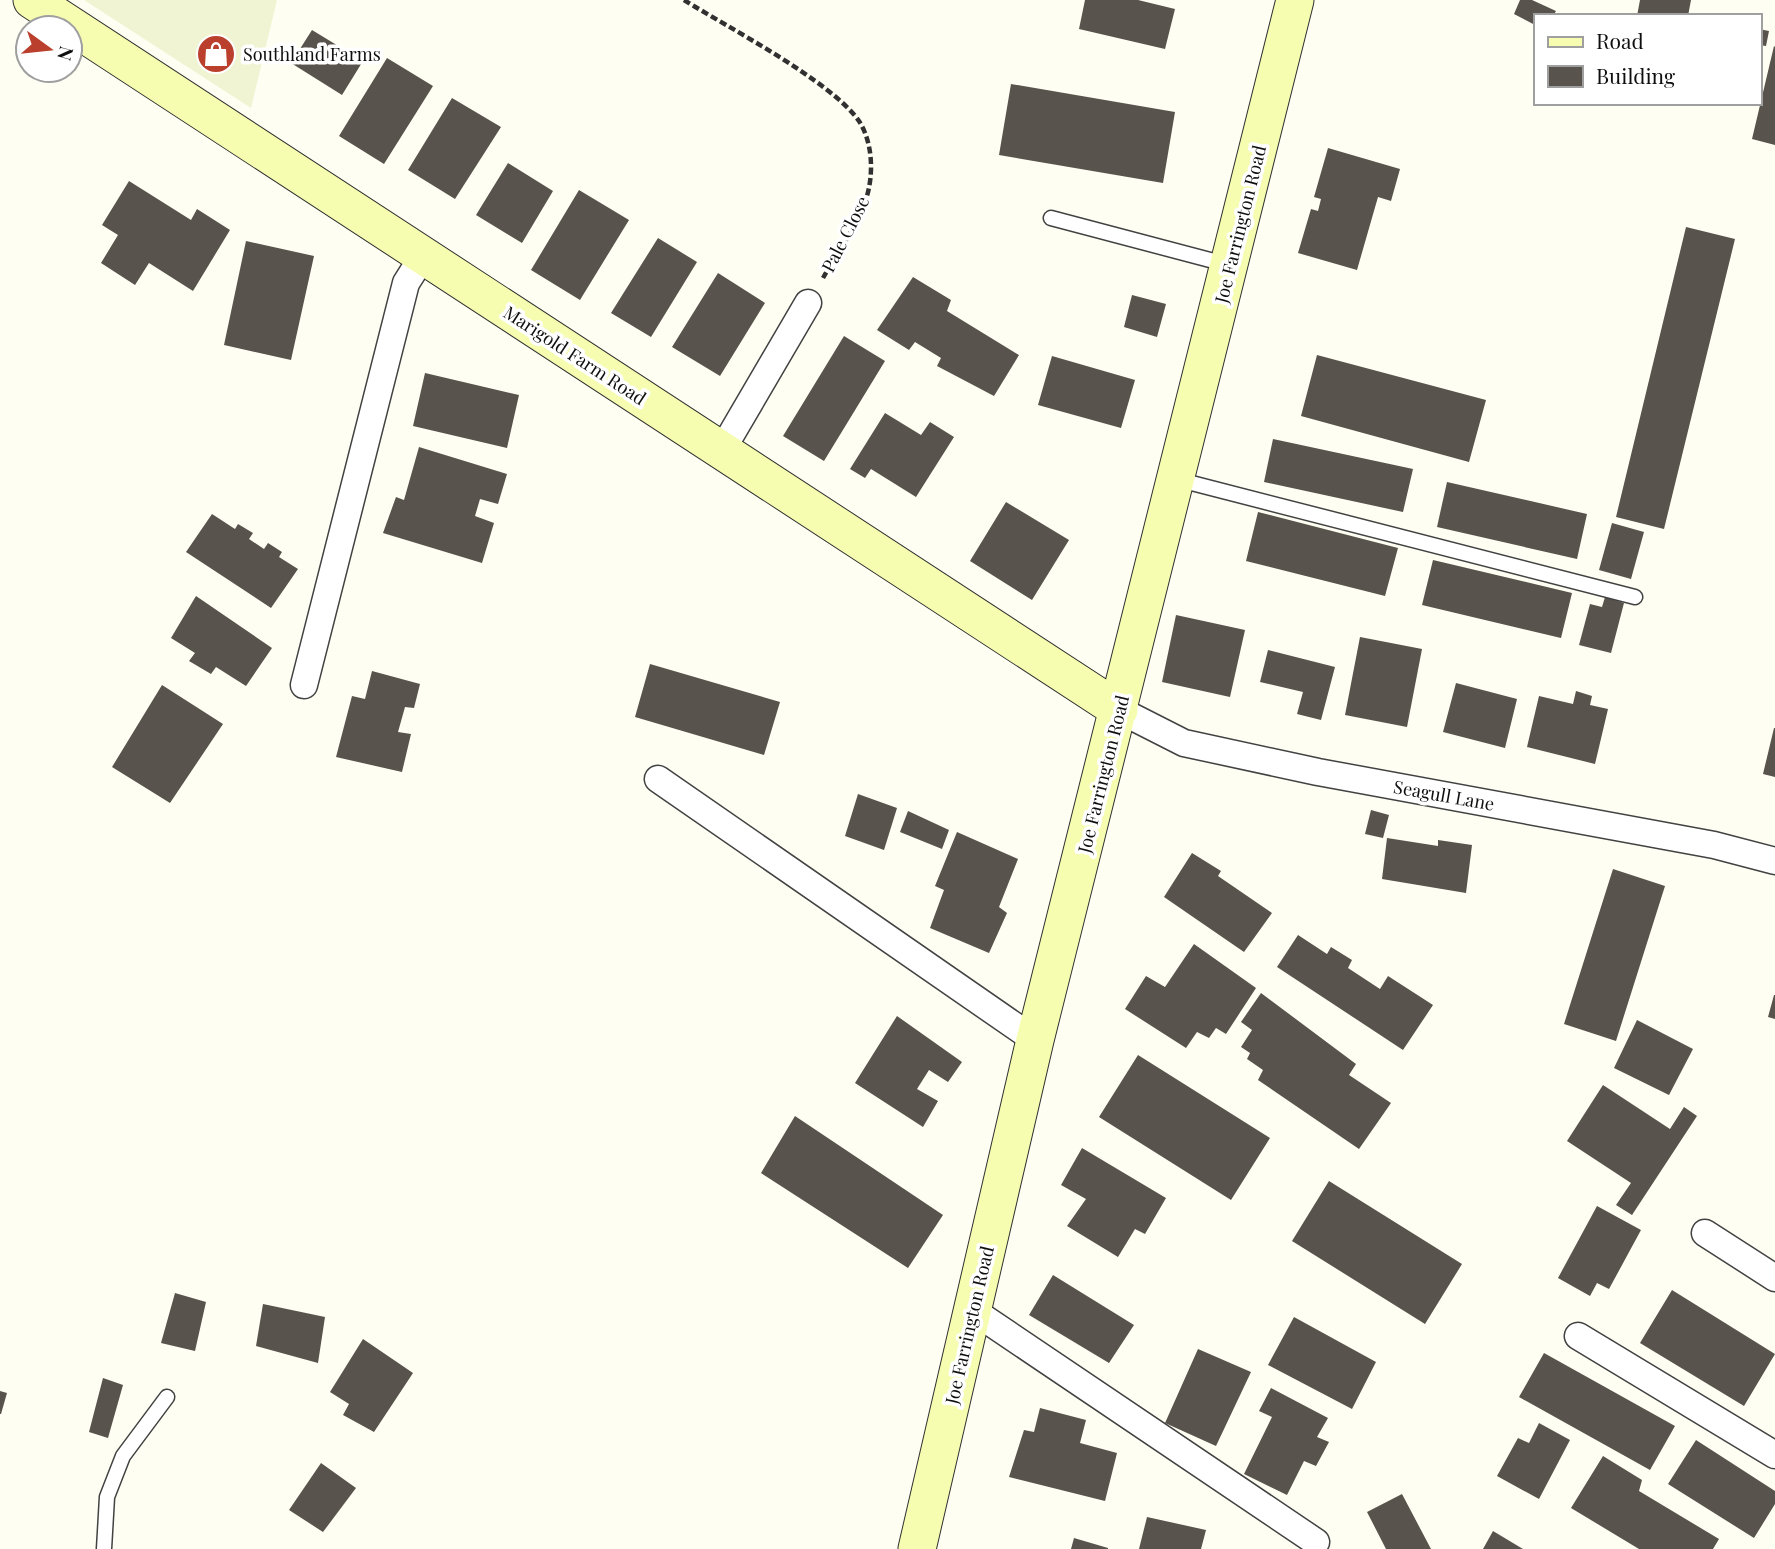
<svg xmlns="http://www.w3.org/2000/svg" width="1775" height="1549" font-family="'Playfair Display',serif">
<rect width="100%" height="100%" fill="#fefef2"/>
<path fill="#f1f4d3" d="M84,0H277L251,108Z"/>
<path fill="#58534c" d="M1085,0H1138L1175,9L1165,49L1079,29Z
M1520,0H1532L1556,11L1553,16H1535V25L1514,14Z
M1640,0H1691L1688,16H1637Z
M1759,29L1769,31L1766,46L1759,45Z
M312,30L363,61L342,95L291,63Z
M1774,46L1775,47V145L1752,139Z
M387,58L433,86L384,164L339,136Z
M1011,84L1175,112L1163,183L999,155Z
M452,98L501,127L455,199L408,170Z
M1328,148L1400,169L1391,201L1378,197L1357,270L1298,253L1311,209L1318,211L1321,199L1314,197Z
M508,163L553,191L522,243L476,215Z
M129,181L191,220L197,209L230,230L193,291L149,263L135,285L101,263L118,235L102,225Z
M579,190L629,220L580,300L531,270Z
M1686,227L1735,239L1664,529L1616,517Z
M658,238L697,262L651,337L611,313Z
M246,241L314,256L291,360L224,345Z
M718,273L765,303L720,376L672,347Z
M913,277L951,300L947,311L1019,355L994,396L937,366L941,358L915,342L909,350L877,330Z
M1132,295L1166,304L1157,337L1124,327Z
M844,336L885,361L824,461L783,436Z
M1317,355L1486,400L1469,462L1301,416Z
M1052,356L1135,380L1121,428L1038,405Z
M425,373L519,395L507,448L413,426Z
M885,413L921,435L930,422L954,437L916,497L871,469L865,478L850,469Z
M1273,439L1413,469L1403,512L1264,482Z
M419,447L507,474L498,504L480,499L475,516L494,523L482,563L383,533L396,497L404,500Z
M1447,482L1587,514L1577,559L1437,527Z
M1006,502L1069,540L1032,600L970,561Z
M1258,512L1398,548L1385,596L1246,561Z
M212,514L235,529L238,524L253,533L249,539L264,549L268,543L282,552L279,557L298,569L271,608L186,552Z
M1612,523L1644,532L1631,579L1599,570Z
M1433,560L1572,593L1561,638L1422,605Z
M196,596L272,648L246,686L216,667L211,674L189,661L195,653L171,638Z
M1605,597L1624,603L1611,653L1579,645L1590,604L1602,607Z
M1176,615L1245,630L1230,697L1162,682Z
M1360,637L1422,649L1407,727L1345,715Z
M1268,650L1335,667L1321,720L1297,714L1303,692L1260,682Z
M650,664L780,702L764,755L635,717Z
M372,671L420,684L414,708L405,707L398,732L411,734L402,772L336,757L352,696L365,699Z
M1456,683L1517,699L1505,748L1443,732Z
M162,685L223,724L170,803L112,767Z
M1576,691L1592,696L1590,705L1608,709L1595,764L1527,747L1539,696L1573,704Z
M1774,728H1775V777L1763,774Z
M858,794L897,808L884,850L845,836Z
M1371,810L1389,815L1383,838L1365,834Z
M908,811L949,830L942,849L900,832Z
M957,832L1018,859L999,907L1007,913L989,953L930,928L944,890L935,886Z
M1387,838L1438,846V840L1472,845L1466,893L1382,879Z
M1192,853L1221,871L1218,876L1272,913L1244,952L1164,897Z
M1613,869L1665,886L1616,1041L1564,1024Z
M1298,935L1327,954L1331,947L1352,960L1348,968L1380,989L1388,976L1433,1005L1403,1050L1277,967Z
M1194,944L1256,988L1226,1034L1216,1028L1209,1038L1197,1032L1186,1048L1125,1009L1146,976L1165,987Z
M1261,993L1356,1064L1349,1075L1391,1103L1359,1149L1258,1080L1263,1070L1247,1059L1250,1053L1241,1047L1252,1030L1241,1022Z
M1774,995H1775V1019L1768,1017Z
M897,1016L962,1062L948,1082L929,1070L917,1089L938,1101L923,1127L855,1083Z
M1637,1020L1693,1049L1669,1095L1614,1068Z
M1138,1055L1270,1138L1231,1200L1099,1117Z
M1603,1085L1670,1129L1684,1107L1697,1116L1632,1215L1616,1205L1631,1183L1567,1141Z
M795,1116L943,1215L908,1268L761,1173Z
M1082,1148L1166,1198L1145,1234L1135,1229L1118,1257L1067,1226L1086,1199L1061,1185Z
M1329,1181L1462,1264L1425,1324L1292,1241Z
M1597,1206L1641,1230L1609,1289L1597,1283L1590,1296L1558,1278Z
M1053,1275L1134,1325L1109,1363L1029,1315Z
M1672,1290L1775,1354L1744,1406L1640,1343Z
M175,1293L206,1302L195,1351L161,1343Z
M263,1304L325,1317L318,1363L256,1346Z
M1294,1317L1376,1362L1352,1409L1268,1365Z
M363,1339L413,1373L374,1432L343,1415L349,1404L330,1392Z
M1198,1349L1251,1372L1216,1446L1165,1423Z
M1544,1353L1675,1426L1650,1470L1519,1397Z
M103,1378L123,1385L108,1438L89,1432Z
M1271,1388L1328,1418L1317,1437L1329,1442L1316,1466L1304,1461L1287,1495L1244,1474L1272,1417L1259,1411Z
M0,1391L7,1393L1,1414H0Z
M1040,1408L1086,1420L1080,1443L1117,1453L1105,1501L1009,1477L1024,1430L1034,1432Z
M1539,1423L1570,1440L1539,1499L1497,1476L1518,1438L1529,1443Z
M1696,1440L1775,1491V1504L1754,1538L1668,1484Z
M1603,1456L1642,1480L1639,1491L1719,1539L1713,1549H1639L1571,1508Z
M321,1463L356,1488L323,1532L289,1510Z
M1402,1494L1431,1549H1386L1367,1512Z
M1147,1517L1206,1530L1201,1549H1139Z
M1493,1531L1523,1549H1483Z
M1074,1538L1108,1548V1549H1071Z"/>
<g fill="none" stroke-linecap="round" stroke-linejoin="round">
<defs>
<path id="lane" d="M1051,218L1229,265
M1176,479L1635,597
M104,1549L107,1497L123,1456L167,1397"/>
<path id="street" d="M722,450L808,303
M304,685L406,283L423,256
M1119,710L1184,743L1318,772L1714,845L1775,861
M658,779L1035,1040
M1705,1233L1775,1278
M972,1310L1316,1542
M1578,1336L1775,1455"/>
<path id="secondary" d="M32,0L1119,710
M917,1549L1035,1040L1295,0"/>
</defs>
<use href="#lane" stroke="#424242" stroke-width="17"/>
<use href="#street" stroke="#424242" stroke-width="29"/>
<use href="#secondary" stroke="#313131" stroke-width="39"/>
<path stroke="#313131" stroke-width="4.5" stroke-dasharray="7 3.5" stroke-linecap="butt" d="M684,0C729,28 831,81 859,121C873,143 874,175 866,199C857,227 837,253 823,278"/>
<use href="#lane" stroke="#fff" stroke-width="14"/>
<use href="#street" stroke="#fff" stroke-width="26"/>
<use href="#secondary" stroke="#f6fcb0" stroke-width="37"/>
</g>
<defs>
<symbol id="shop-disc" viewBox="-11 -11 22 22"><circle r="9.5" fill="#ba3f2c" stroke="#fff"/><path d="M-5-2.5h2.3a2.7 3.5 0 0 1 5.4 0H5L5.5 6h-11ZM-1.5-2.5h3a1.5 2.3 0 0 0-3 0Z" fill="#fff"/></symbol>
</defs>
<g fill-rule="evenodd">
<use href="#shop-disc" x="194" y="32" width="44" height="44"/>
</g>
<g text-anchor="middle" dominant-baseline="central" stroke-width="7" stroke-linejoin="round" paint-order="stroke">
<g font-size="18" fill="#0f0f0f" stroke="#fff" text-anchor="start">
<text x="243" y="54">Southland Farms</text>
</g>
<g font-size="18" fill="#0f0f0f" stroke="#fff">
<text transform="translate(1240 224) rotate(-76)">Joe Farrington Road</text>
<text transform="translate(845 234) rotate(-63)">Pale Close</text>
<text transform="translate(575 355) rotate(33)">Marigold Farm Road</text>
<text transform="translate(1103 774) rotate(-76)">Joe Farrington Road</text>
<text transform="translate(1444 795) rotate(10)">Seagull Lane</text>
<text transform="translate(969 1325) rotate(-77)">Joe Farrington Road</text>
</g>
</g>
<rect x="1534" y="14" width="228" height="91" fill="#ffffff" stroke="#9f9f9f" stroke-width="2"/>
<rect x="1548" y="37" width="35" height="10" fill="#f6fcb0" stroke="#9f9f9f" stroke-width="2"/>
<text x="1596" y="49" font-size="21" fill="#0f0f0f">Road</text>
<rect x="1548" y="66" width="35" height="21" fill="#58534c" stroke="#9f9f9f" stroke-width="2"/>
<text x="1596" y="84" font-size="21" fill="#0f0f0f">Building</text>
<g transform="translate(49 49) rotate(105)"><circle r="33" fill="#ffffff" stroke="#9f9f9f" stroke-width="2"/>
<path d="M0-5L12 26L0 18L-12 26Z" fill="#ba3f2c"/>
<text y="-10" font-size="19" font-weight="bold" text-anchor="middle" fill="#0f0f0f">N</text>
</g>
</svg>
